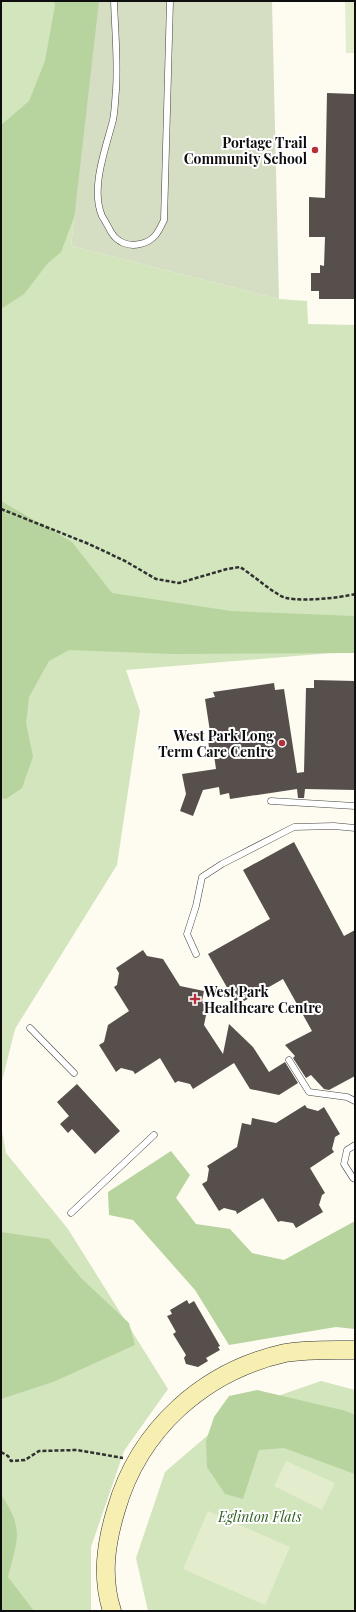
<svg xmlns="http://www.w3.org/2000/svg" width="356" height="1612" font-family="'Playfair Display',serif">
<rect width="100%" height="100%" fill="#fefbf1"/>
<path fill="#d2e5bd" d="M1,1H99L71,246L279,299L307,301L308,324L355,325V651L126,670L140,711L117,865L15,1029L1,1085Z
M1,1126L6,1153L68,1229L168,1389L124,1451L91,1547V1611H1Z
M321,1381L355,1390V1611H148L136,1558L165,1472L237,1410Z"/>
<path fill="#b7d49e" d="M54,1H121L107,130L61,252L48,263L24,294L1,309V125L29,101L45,61L55,5Z
M1,501L72,542L112,593L231,611L355,616V653L173,654L69,650L49,661L29,697L26,723L33,757L22,788L6,799L1,798Z
M171,1151L190,1175L176,1198L196,1224L230,1229L252,1253L284,1260L355,1221V1329L336,1327L229,1345L195,1290L133,1220L109,1215L108,1192Z
M1,1232L49,1239L81,1278L129,1323L135,1345L53,1382L1,1399Z
M257,1390L346,1411L355,1415V1474L284,1448L259,1450L243,1499L225,1494L207,1467L206,1441L214,1417L229,1396Z
M1,1495C25,1529 17,1541 8,1577L34,1611H1Z"/>
<path fill="#d5dec3" d="M99,1H272L279,299L71,246Z"/>
<path fill="#e3edce" d="M345,1H355V53H346Z
M286,1461L335,1483L322,1510L274,1486Z
M208,1511L290,1547L265,1605L183,1569Z"/>
<path fill="#564f4c" d="M327,93L355,94V299H319V291H311V273H320V265L324,266L325,237H309V197L325,198Z
M314,680L355,681V790L305,789L304,798H298L297,789L230,799L229,793L220,795L219,787L203,790L193,816L180,811L186,794L182,774L216,769L213,748H209L208,739L211,738L205,699L215,697L213,692L274,683L275,690L284,689L297,773L304,772L306,688H314Z
M294,842L344,936L355,930V1076L329,1090L324,1089L311,1075L306,1078L293,1058L295,1056L285,1045L312,1031L283,979L237,1005L208,954L270,919L243,870Z
M143,950L147,956L163,959L180,986L204,991L202,1001H209L204,1025L223,1054L229,1024L253,1047L269,1072L285,1062L298,1083L279,1095L250,1089L234,1063L193,1089L190,1084L178,1081L175,1083L160,1058L135,1074L133,1071L121,1068L116,1072L99,1045L104,1042L108,1025L129,1011L114,987L117,985L119,973L116,968Z
M77,1084L120,1131L95,1154L72,1129L68,1133L60,1124L69,1116L57,1102Z
M305,1105L307,1108L318,1111L324,1107L340,1134L335,1137L332,1149L334,1152L310,1168L325,1193L322,1195L319,1205L323,1212L296,1228L293,1223L281,1221L278,1222L263,1198L237,1214L236,1211L224,1208L219,1211L202,1184L207,1181L209,1169L207,1166L237,1147L242,1123L251,1125L252,1118L276,1123Z
M187,1300L189,1304L194,1301L220,1346L218,1347L220,1350L206,1358L208,1361L198,1367L186,1364L184,1358L186,1355L173,1334L176,1332L167,1316L172,1314L170,1310Z"/>
<g fill="none" stroke-linecap="round" stroke-linejoin="round">
<defs>
<path id="lane" d="M114,1C115,31 118,60 116,90C115,100 115,110 113,120C106,148 90,188 102,216C105,221 108,226 111,232C117,242 128,247 140,244C154,241 158,233 164,220L170,1
M271,801L355,806
M196,954L187,934L196,906L202,877L222,864L294,827L334,826L355,828
M30,1028L74,1073
M289,1060L309,1092L347,1097L355,1101
M355,1145L347,1150L344,1164L353,1178L355,1179
M71,1213L154,1135"/>
<path id="secondary" d="M112,1611C101,1577 106,1543 116,1510C139,1429 204,1371 285,1353C308,1349 332,1350 355,1350"/>
</defs>
<use href="#lane" stroke="#414141" stroke-width="7"/>
<use href="#secondary" stroke="#303030" stroke-width="19"/>
<path stroke="#303030" stroke-width="2.5" stroke-dasharray="4 2" stroke-linecap="butt" d="M1,509L89,544L125,561L156,579L179,583L227,569L240,567C254,576 267,588 281,596C293,603 341,598 355,594
M1,1452L8,1456L11,1461L25,1460L39,1451L77,1450L123,1458"/>
<use href="#lane" stroke="#fff" stroke-width="6"/>
<use href="#secondary" stroke="#f7efb2" stroke-width="18"/>
</g>
<g fill="#b13339" stroke="#fff" stroke-width="1.5">
<circle cx="315" cy="150" r="4"/>
<circle cx="282" cy="743" r="4"/>
<path d="M193 993h4v4h4v4h-4v4h-4v-4h-4v-4h4z"/>
</g>
<g text-anchor="middle" dominant-baseline="central" stroke-width="4" stroke-linejoin="round" paint-order="stroke">
<g font-size="14" font-weight="bold" fill="#0e0e0e" stroke="#fff" text-anchor="end">
<text x="307" y="142">Portage Trail<tspan x="307" dy="16">Community School</tspan></text>
<text x="274" y="735">West Park Long<tspan x="274" dy="16">Term Care Centre</tspan></text>
<text x="204" y="991" text-anchor="start">West Park<tspan x="204" dy="16">Healthcare Centre</tspan></text>
</g>
<g font-size="14" font-style="italic" fill="#316024" stroke="#fff">
<text x="260" y="1516">Eglinton Flats</text>
</g>
</g>
<rect width="356" height="1612" fill="none" stroke="#0e0e0e" stroke-width="4"/>
</svg>
